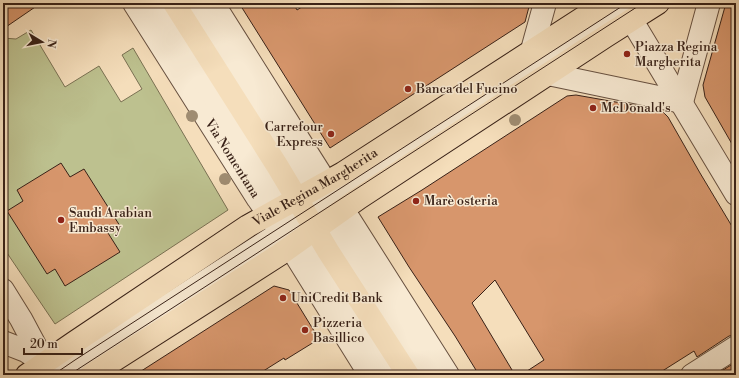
<svg xmlns="http://www.w3.org/2000/svg" width="739" height="378" font-family="'Libre Bodoni',serif">
<rect width="100%" height="100%" fill="#f5debb"/>
<filter id="stains"><feTurbulence type="fractalNoise" baseFrequency=".005" numOctaves="4"/><feColorMatrix values="0 0 0 0 .2 0 0 0 0 .09 0 0 0 0 .02 0 0 0 .5 -.17"/></filter>
<radialGradient id="worn" r=".72"><stop offset=".6" stop-color="#630" stop-opacity="0"/><stop offset="1" stop-color="#630" stop-opacity=".3"/></radialGradient>
<path fill="#bdc18f" stroke="#7a7153" d="M31,30L65,87L99,66L121,102L142,89L122,55L133,48L228,210L55,324L3,247V38L16,39Z"/>
<path fill="#d7966c" stroke="#382117" d="M3,3H41L3,29Z
M239,3H293L297,10L308,3H530L525,22L330,148Z
M726,3H736V151L705,97L703,85Z
M576,95L661,110L668,117L700,173L736,233V335L729,336L697,357L694,351L656,375H521L544,360L495,280L472,303L515,375H479L455,336L409,267L378,217L422,190L567,96Z
M61,163L70,177L84,169L120,226L108,233L120,252L65,286L55,269L47,274L7,211L23,201L17,190Z
M274,286L289,290L319,339L285,360L284,358L257,375H135Z
M736,362V375H715Z"/>
<g fill="none" stroke-linecap="round" stroke-linejoin="round">
<defs>
<g id="minor">
<path id="s1" d="M134,3L258,199L281,232L370,375"/>
<path d="M154,3L304,237L390,375"/>
<path d="M191,3L299,172L317,203L426,375"/>
<path d="M213,3L313,162L448,375"/>
<path d="M622,4L736,194"/>
<path d="M532,50L545,3"/>
<path d="M548,74L682,102"/>
<path d="M682,102L709,3"/>
<path d="M3,290L21,319L45,364L52,375"/>
<path d="M3,342L26,351L44,363"/>
<path d="M60,375L636,3"/>
<path d="M692,375L736,347"/>
</g>
<g id="major">
<path d="M174,3L278,167L328,251L408,375"/>
<path id="s2" d="M27,375L75,342L248,226L343,173L606,3"/>
<path d="M91,375L279,255L359,198L606,36L658,3"/>
</g>
</defs>
<use href="#minor" stroke="#675040" stroke-width="24"/>
<use href="#major" stroke="#382117" stroke-width="24"/>
<use href="#minor" stroke="#f8ead3" stroke-width="22"/>
<use href="#major" stroke="#f5debb" stroke-width="22"/>
<path stroke="#382117" stroke-width="1" d="M53,375L75,360L627,3
M69,375L643,3"/>
</g>
<g fill="#9f8c71">
<circle cx="192" cy="116" r="6"/>
<circle cx="515" cy="120" r="6"/>
<circle cx="225" cy="179" r="6"/>
</g>
<g fill="#8f2418" stroke="#f8ead3" stroke-width="1.5">
<circle cx="627" cy="54" r="4"/>
<circle cx="408" cy="89" r="4"/>
<circle cx="593" cy="108" r="4"/>
<circle cx="331" cy="134" r="4"/>
<circle cx="416" cy="201" r="4"/>
<circle cx="61" cy="220" r="4"/>
<circle cx="283" cy="298" r="4"/>
<circle cx="305" cy="330" r="4"/>
</g>
<g text-anchor="middle" dominant-baseline="central" stroke-width="3" stroke-linejoin="round" paint-order="stroke">
<g font-size="13" fill="#382117" stroke="#f8ead3" text-anchor="start">
<text x="635" y="47">Piazza Regina<tspan x="635" dy="15">Margherita</tspan></text>
<text x="416" y="89">Banca del Fucino</text>
<text x="601" y="108">McDonald's</text>
<text x="323" y="127" text-anchor="end">Carrefour<tspan x="323" dy="15">Express</tspan></text>
<text x="424" y="201">Marè osteria</text>
<text x="69" y="213">Saudi Arabian<tspan x="69" dy="15">Embassy</tspan></text>
<text x="291" y="298">UniCredit Bank</text>
<text x="313" y="323">Pizzeria<tspan x="313" dy="15">Basillico</tspan></text>
</g>
<g font-size="13" fill="#382117" stroke="#f8ead3">
<text stroke="none"><textPath href="#s1" startOffset="184">Via Nomentana</textPath></text>
<text stroke="none"><textPath href="#s2" startOffset="344">Viale Regina Margherita</textPath></text>
</g>
</g>
<rect width="739" height="378" fill="none" stroke="#f5debb" stroke-width="16"/>
<rect x="4" y="4" width="731" height="370" fill="none" stroke="#382117" stroke-width="2"/>
<rect x="8" y="8" width="723" height="362" fill="none" stroke="#382117"/>
<g transform="translate(42 42) rotate(100)" stroke="#f8ead3" stroke-width="3" paint-order="stroke">
<path d="M0-3L7 15L0 10L-7 15Z" fill="#382117"/>
<text y="-6" font-size="11" font-weight="bold" text-anchor="middle" fill="#382117">N</text>
</g>
<path d="M24 348v6h58v-6" fill="none" stroke="#382117" stroke-width="2"/>
<text x="30" y="348" font-size="12" fill="#382117" stroke="#f8ead3" stroke-width="3" paint-order="stroke">20 m</text>
<rect width="100%" height="100%" filter="url(#stains)"/>
<rect width="100%" height="100%" fill="url(#worn)"/>
</svg>
